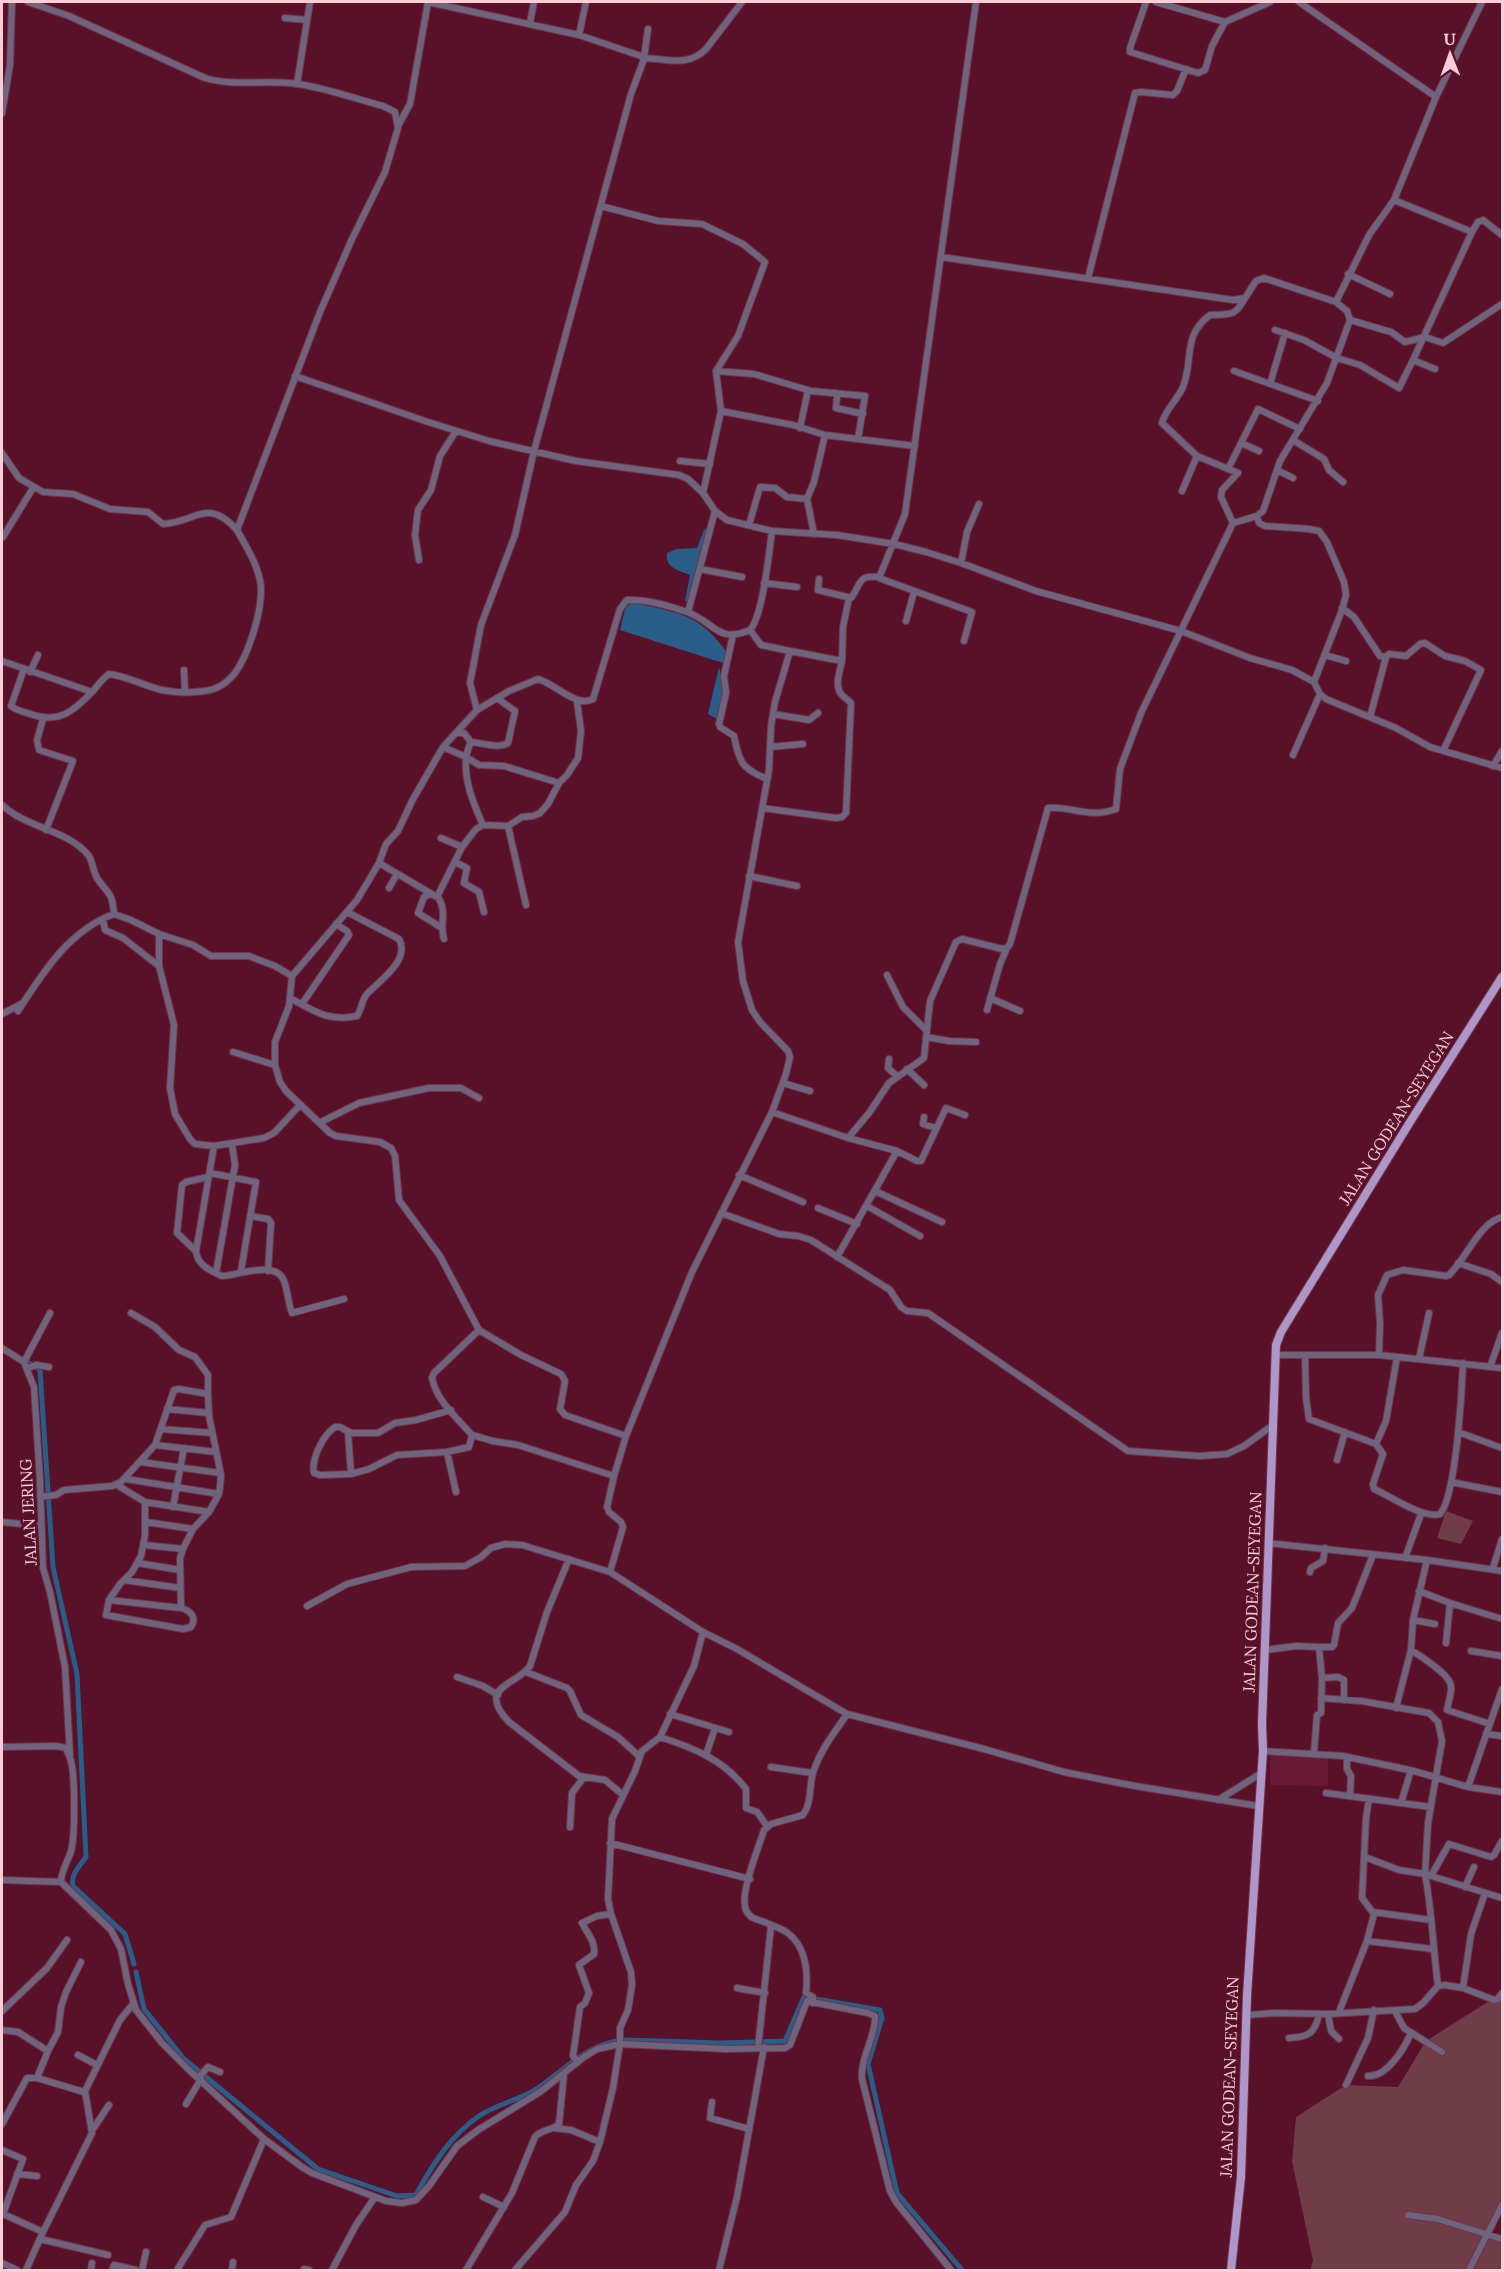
<svg xmlns="http://www.w3.org/2000/svg" width="1504" height="2272" font-family="Lora,serif">
<rect width="100%" height="100%" fill="#581129"/>
<path fill="#681933" d="M1270,1754L1328,1755V1786L1270,1785Z"/>
<path fill="#6f3c48" d="M1446,1511L1473,1521L1461,1544L1437,1538Z
M1502,1993V2205L1488,2233L1502,2239V2270H1310L1313,2261L1292,2161L1296,2117L1346,2085L1398,2087L1426,2041Z"/>
<path fill="#285e88" d="M709,526L688,602L685,601L690,575C678,570 665,568 667,553L677,549L697,548L704,530Z
M631,602C676,613 699,612 727,653L723,663L620,630L625,609Z
M719,667L725,691L719,720L708,714Z"/>
<g fill="none" stroke-linecap="round" stroke-linejoin="round">
<path stroke="#285e88" stroke-width="5" d="M23,1359L40,1370L53,1567L77,1674L86,1857C80,1866 70,1875 73,1886L125,1934L134,1964
M136,1972L144,2009L184,2059L318,2169L397,2196L416,2195C432,2165 451,2135 479,2116C497,2104 520,2100 538,2088C567,2068 589,2042 626,2040L719,2043L785,2041L804,1997L880,2010L882,2018L868,2064L897,2193L962,2270"/>
<defs>
<path id="minor" d="M428,2L579,35
M1146,2L1130,48V52L1198,73L1205,70L1212,46L1225,22
M1156,2L1225,22L1270,2
M1299,2L1436,97
M285,18L307,20
M530,23L534,2
M648,29L644,58C666,59 689,67 706,49L742,2
M297,84L310,2
M2,113L10,65L12,2
M398,126L410,104L428,2
M1394,200L1472,232L1478,222L1483,220L1502,235
M601,206L658,221L702,224L743,244L765,262L738,336L716,371L721,411L703,493
M941,257L1233,300L1245,298L1256,281L1264,278L1336,302
M1348,274L1390,294
M1088,278L1135,93L1141,92L1173,95L1177,91L1186,69
M1350,320L1391,332L1405,342L1425,337L1443,343L1502,304
M1275,330L1304,340L1337,358L1360,365L1399,388L1413,360
M1435,369L1413,360L1472,232
M716,371L754,374L811,391L865,396L858,439
M1234,371L1318,401
M295,376L425,421L489,441L576,461L679,475L688,479L703,493L715,511L727,520L772,531L837,535L894,544L926,552L961,563L1036,591L1181,631L1250,658L1292,670L1314,682L1320,694L1326,699L1396,728L1430,747L1502,768
M1270,384L1285,333
M835,393L837,396L836,408L863,414
M721,411L793,425L825,435L915,446
M800,428L808,390
M1293,440L1324,459L1329,470L1343,482
M1241,443L1259,451
M2,453L19,478L43,492L73,494L110,509L148,512L163,524C197,522 207,497 237,530L320,312L352,239L385,172L398,128L395,112L383,106C356,99 326,88 298,84C267,79 235,87 205,78L69,16L28,2
M680,461L710,464
M1228,469L1258,409L1300,429
M1277,470L1293,478
M1182,491L1197,456
M807,499L814,534
M1257,516L1259,523L1265,526L1309,529L1319,531L1327,542L1344,582L1346,595L1342,610L1314,682
M1233,523L1221,497L1222,490L1238,473L1197,456L1162,423C1165,410 1178,399 1183,387C1194,358 1182,336 1210,315C1230,314 1235,317 1245,298
M749,525L760,487L775,488L787,497L807,499L814,482L825,435
M772,531C769,552 763,616 750,630L761,645L790,651L775,702L771,726L769,770L738,942L743,981L752,1010L760,1022L788,1051L790,1057L786,1074L772,1112L692,1272L626,1436L614,1476L607,1507L609,1512L621,1522L623,1527L610,1572L703,1632L737,1649L847,1714L984,1749L1064,1772L1135,1786L1258,1806
M3,537L33,488
M419,560L415,535L418,510L431,490L440,456L456,431
M961,563L967,532L979,504
M700,569L742,577
M819,579L818,590L851,598C862,583 857,575 879,577
M764,583L797,587
M1342,608L1354,617L1380,656L1386,657L1389,654L1406,656L1420,644L1425,643L1445,656L1465,661L1481,670L1443,751
M688,612L715,511
M906,621L914,592
M733,635L724,676L726,693L719,724L720,727L734,736C739,762 742,769 767,779
M964,641L972,612L879,578L905,514L976,2
M1325,655L1346,661
M2,661L92,692
M842,661L843,627L849,598
M24,669L11,706C17,711 25,712 33,715C60,723 74,711 93,691C98,685 103,678 109,674C127,676 144,686 162,690C176,693 190,693 204,691C216,690 227,683 235,673C249,654 265,604 260,580C256,562 246,546 237,530
M184,670L185,692
M30,672L38,655
M477,710L470,683L481,625L515,535L534,451L631,94L644,59L641,56L579,35L586,2
M773,714L809,720L818,713
M1370,717L1386,657
M43,719L37,740L39,750L73,761L46,830
M456,733H464L471,742
M443,747L466,757L479,765L504,766L559,783
M770,747L803,744
M1293,755L1320,694
M1493,766L1502,751
M2,805C26,828 69,830 89,856C93,863 93,871 97,878C108,895 112,890 114,914
M762,808L836,818L842,817L846,813L851,703C848,700 845,698 843,696C833,688 840,671 842,661L790,651
M483,825C472,801 458,767 471,742C483,743 498,749 508,743L515,711L497,698
M508,826L526,905
M441,838L462,847
M455,862L467,868L464,883L479,892L484,912
M379,863L437,897L462,847L476,829L483,825L508,826L522,817L533,816L540,813L548,804L559,783L567,775L578,758L581,731L577,701
M749,876L797,886
M389,888L397,874
M430,894L424,897L418,913L442,928
M438,897C448,912 439,925 444,939
M103,919L105,930L123,938L159,966
M159,934V966L174,1025L170,1088L175,1114L190,1139L195,1144L214,1146L264,1138L274,1133L300,1105
M887,975L903,1007L925,1029
M290,998C314,1011 328,1022 357,1016C362,1009 361,1001 367,994C379,981 411,960 399,939L347,912
M990,998L1020,1011
M302,1004L349,935L347,931L336,924
M987,1010L1000,964L1007,948
M18,1011C42,974 69,930 114,914L131,920L159,934L193,945L211,956H249L275,966L292,976
M2,1014L23,1003
M926,1037L949,1041L976,1042
M233,1052L275,1065
M889,1059L888,1068L897,1076
M907,1069L924,1085
M783,1083L810,1091
M772,1112L848,1138L869,1113L889,1083L924,1058L930,1001L956,942L962,939L1002,949L1007,948L1010,944L1048,808C1072,806 1089,819 1116,809L1120,769L1141,713L1233,523L1257,516L1263,511L1280,461L1327,383L1350,320L1347,311L1336,302L1369,235L1394,200L1436,97L1482,2
M924,1117L923,1124L936,1128
M321,1122L359,1103L429,1088H461L479,1098
M214,1146L196,1251C197,1265 211,1271 222,1276C237,1276 276,1259 284,1281C288,1291 288,1303 292,1313L344,1299
M897,1151L917,1161H921L946,1108L965,1115
M210,1173L256,1182L241,1271
M739,1175L803,1202
M875,1191L942,1222
M867,1206L920,1236
M818,1208L857,1224
M721,1213L779,1234L798,1236L811,1240L890,1290L901,1307L907,1311L928,1313L1128,1451L1200,1456L1227,1454L1244,1446L1273,1425
M250,1216L268,1219L271,1223L268,1271
M196,1251L177,1233L182,1185L186,1182L208,1177
M837,1257L897,1151L848,1138
M1458,1263L1491,1274L1502,1282
M216,1273L235,1165L232,1144
M131,1313L155,1327L179,1350L195,1357L208,1375V1394
M2,1348L24,1362L34,1387L40,1481L43,1568L50,1592L65,1667L70,1755
M1275,1355H1379L1502,1368
M1379,1355L1380,1323L1378,1295L1387,1275L1403,1270L1446,1276L1449,1275C1466,1259 1479,1223 1502,1217
M1305,1356L1306,1398L1309,1419L1376,1444L1383,1454L1373,1484L1374,1489C1392,1497 1423,1519 1440,1514C1456,1496 1462,1391 1463,1363
M1419,1359L1429,1313
M24,1362L50,1313
M1490,1367L1502,1333
M28,1368L36,1365L49,1367
M167,1409L209,1413
M451,1410L416,1420L395,1423L378,1433H351L340,1427H335C323,1435 311,1459 314,1473L320,1475L351,1474L369,1469L397,1455L447,1452L469,1447L472,1435C457,1418 436,1400 432,1378L434,1373L479,1330
M161,1429L212,1433
M348,1432L351,1474
M1458,1432L1502,1448
M472,1435L493,1441L518,1445L614,1476
M626,1436L565,1415L560,1409L565,1381L561,1374L521,1355L479,1330L440,1256L399,1200L395,1156L391,1148L380,1142L336,1136L330,1133L286,1091L280,1082L275,1065V1042L289,1006L292,976L357,900L379,863L386,844L398,831L412,801L443,747L477,710L509,691L538,679C556,684 576,708 593,699L620,609L627,600C645,599 670,606 687,612C715,622 717,644 750,630
M1376,1444L1386,1421L1397,1357
M155,1445L216,1452
M447,1452L456,1492
M1337,1460L1345,1432
M141,1462L220,1473
M126,1479L219,1494
M1451,1482L1502,1492
M117,1485L145,1502V1535L141,1556L132,1572L120,1584L109,1600L181,1608
M40,1497L56,1495L64,1490L112,1486L121,1482L155,1445L174,1390L179,1389L208,1394L209,1416L221,1475L220,1487L219,1494L209,1512L193,1529L146,1522
M145,1502L209,1512
M173,1507L184,1448
M2,1522L41,1526
M1268,1543L1427,1560L1502,1571
M144,1545L183,1549
M1405,1558L1421,1514
M569,1559L547,1612L530,1666C518,1685 475,1686 509,1722L579,1776L605,1780L623,1795
M138,1563L180,1570
M1493,1568L1502,1539
M1310,1572L1311,1568L1323,1561L1325,1548
M124,1580L180,1588
M1419,1591L1450,1603L1502,1619
M109,1600L106,1615L183,1629L191,1627C197,1617 191,1611 181,1608L180,1558L183,1549L193,1529
M307,1606L347,1584L411,1567L465,1566L481,1557L491,1548L505,1544L522,1545L610,1572
M1413,1620L1435,1624
M1446,1643L1450,1603
M1265,1650L1296,1646L1319,1647
M1411,1650C1420,1656 1450,1674 1451,1686C1452,1693 1448,1703 1447,1710L1490,1724
M1471,1651L1502,1656
M526,1672L567,1688L570,1691L581,1715L618,1737L639,1756
M457,1677L483,1686L498,1695
M1322,1678L1338,1677L1344,1680V1700
M1321,1698L1361,1701L1429,1713L1438,1722L1442,1741L1428,1823L1425,1874L1502,1898
M1396,1708L1411,1650L1413,1620L1427,1560
M670,1714L729,1732
M1486,1734L1502,1736
M660,1737C694,1748 724,1760 746,1789V1808L757,1812L767,1826
M2,1747L56,1746L66,1748C67,1752 70,1757 71,1761C75,1776 75,1830 72,1847C70,1859 61,1869 61,1882L111,1930L121,1949L128,1984L136,2010L162,2043L188,2069L264,2139L302,2167L312,2173L386,2201L402,2203L416,2200L429,2186L457,2146L478,2130L540,2092L584,2057L597,2049L620,2044L726,2049L785,2048L790,2045L807,2001L868,2013L875,2016C876,2037 860,2057 862,2079L890,2191L896,2202L951,2270
M1263,1751L1343,1756L1414,1771L1468,1787L1502,1792
M1314,1753L1317,1715L1321,1713L1322,1678L1319,1647H1332L1334,1645L1338,1623L1352,1608L1373,1555
M706,1755L715,1728
M1347,1757V1769L1351,1776L1350,1796
M771,1767L812,1773
M1468,1787L1502,1689
M1326,1793L1431,1807
M1218,1800L1260,1774
M1401,1803L1411,1770
M570,1827L572,1793L584,1777
M610,1843L750,1879
M1365,1857L1399,1870L1425,1874C1432,1911 1433,1948 1438,1986
M1431,1876L1449,1844L1491,1857L1494,1855L1502,1841
M2,1880L61,1882
M1465,1887L1474,1867
M1373,1912L1431,1920
M1367,1941L1433,1949
M737,1988L765,1993
M1463,1988L1471,1934L1485,1893
M813,2003V1997L806,1993C808,1973 806,1948 789,1934C784,1929 775,1927 769,1924C760,1919 751,1921 746,1910C739,1894 759,1847 764,1830L771,1824L803,1815C813,1801 808,1785 814,1770C821,1749 835,1732 847,1714
M2,2011L47,1968L67,1940
M1395,2011L1404,2028L1442,2052
M1339,2012L1367,1941L1374,1914L1362,1898L1366,1818L1369,1799
M1328,2014L1331,2031L1339,2039
M1247,2015L1275,2013L1328,2014L1415,2009L1423,2003L1438,1986L1445,1985L1463,1988L1494,2000L1498,1999L1502,1993
M2,2030L18,2032L48,2051L37,2078
M1289,2038C1308,2037 1315,2034 1319,2014
M758,2048L771,1926
M48,2051L58,2032L61,2007L66,1992L81,1962
M78,2055L97,2065
M578,2062L573,2056L580,2007L585,2003L589,1993L579,1965L594,1954C596,1942 587,1933 582,1923L597,1916L611,1914
M1368,2076C1387,2077 1404,2049 1411,2033
M199,2077L208,2067L220,2072
M1346,2085L1368,2038L1374,2010
M712,2102L710,2118L749,2129
M186,2104L201,2079
M2,2124L27,2078H37L84,2092
M554,2128L571,2130L600,2142
M93,2129L109,2105
M2,2150L23,2159L3,2214L43,2232L26,2270
M17,2174L37,2176
M483,2197L504,2207
M1408,2215L1438,2219L1502,2239
M43,2232L92,2133L85,2091L120,2020L133,2004
M40,2239L108,2255
M2,2263L17,2270
M304,2269L309,2270
M91,2270L92,2263
M112,2270L114,2265L136,2270
M142,2270L146,2252
M177,2270L205,2225L231,2217L264,2139
M232,2270L233,2262
M332,2270L356,2225L375,2197
M466,2270L512,2193L535,2137C541,2129 552,2131 559,2124L564,2074
M515,2270L565,2212L576,2185L593,2161L600,2142L613,2088L620,2044V2028L628,2010L632,1985L631,1972L611,1914L608,1899L612,1819L635,1771L642,1751L660,1737L694,1666L703,1632
M719,2270L737,2197L764,2047
M1469,2270L1502,2205"/>
<path id="major" d="M1231,2270L1241,2177L1247,1996L1263,1751L1262,1724L1276,1345L1281,1332L1410,1122L1502,977"/>
</defs>
<use href="#minor" stroke="#753348" stroke-width="8"/>
<use href="#major" stroke="#753348" stroke-width="10"/>
<use href="#minor" stroke="#6f647d" stroke-width="6"/>
<use href="#major" stroke="#ad97c9" stroke-width="8"/>
</g>
<g text-anchor="middle" dominant-baseline="central" stroke-width="6" stroke-linejoin="round" paint-order="stroke">
<g font-size="16" fill="#fbced7" stroke="#581129">
<text transform="translate(1396 1118) rotate(-58)">JALAN GODEAN-SEYEGAN</text>
<text transform="translate(28 1512) rotate(-93)">JALAN JERING</text>
<text transform="translate(1252 1592) rotate(-88)">JALAN GODEAN-SEYEGAN</text>
<text transform="translate(1229 2077) rotate(-88)">JALAN GODEAN-SEYEGAN</text>
</g>
</g>
<rect width="1504" height="2272" fill="none" stroke="#fbced7" stroke-width="6"/>
<g transform="translate(1450 54) rotate(359)" stroke="#581129" stroke-width="4.5" paint-order="stroke">
<path d="M0-4.5L10 22L0 15L-10 22Z" fill="#fbced7"/>
<text y="-9" font-size="16" font-weight="bold" text-anchor="middle" fill="#fbced7">U</text>
</g>
</svg>
